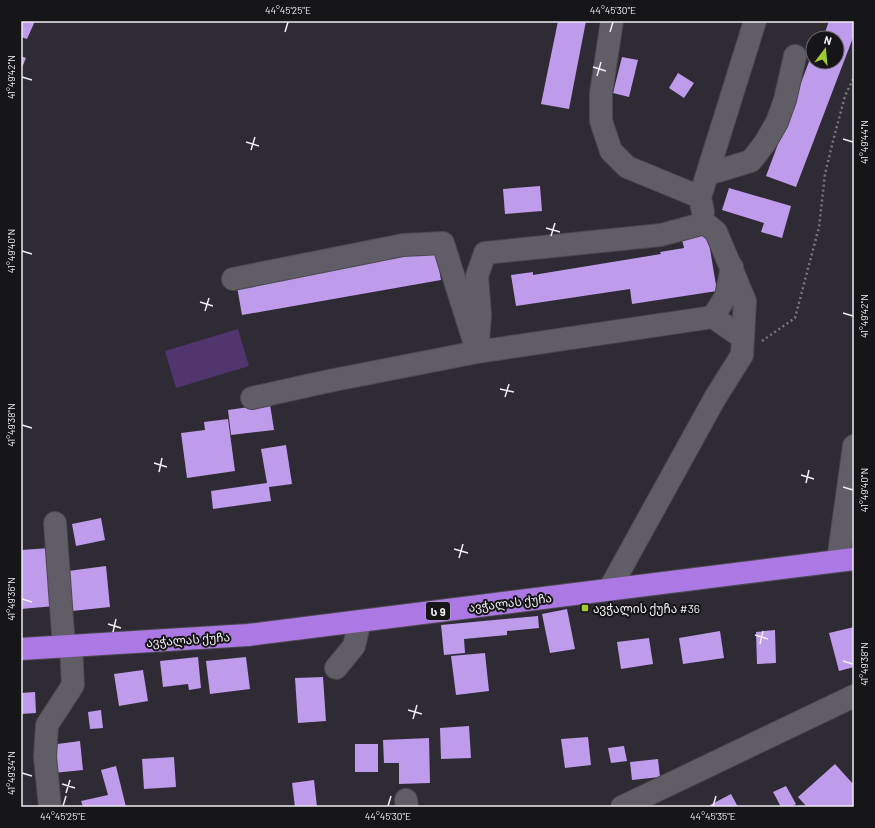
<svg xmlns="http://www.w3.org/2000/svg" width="875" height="828" font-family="Barlow,'Noto Sans Georgian',sans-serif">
<rect width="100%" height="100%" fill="#2f2b34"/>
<path fill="#50356e" d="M238,329L249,366L176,388L165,351Z"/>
<path fill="#bf9beb" d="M21,21H35L27,39L21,37Z
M558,21H586L569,109L541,104Z
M829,21H854V35L796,187L766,176L813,51V62H837V38H823Z
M21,56L26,58L21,70Z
M622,57L638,60L629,97L613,93Z
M678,73L694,83L684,98L669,88Z
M540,186L542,211L505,214L503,189Z
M729,188L791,206L782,238L761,232L764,223L722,210Z
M707,231L717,291L632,304L630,289L516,306L511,275L533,272V275L661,254L660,252L684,248L681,235Z
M435,246L441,280L242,315L236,281Z
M270,404L274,430L231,435L228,410Z
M228,419L235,471L187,478L181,433L205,430L204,422Z
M286,445L292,484L269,487L271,501L213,509L211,491L267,483L261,449Z
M101,518L105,540L76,546L72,524Z
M50,548L55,606L21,609V550Z
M106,566L110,607L72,611L68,571Z
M567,609L575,649L550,653L542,614Z
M538,616L539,628L507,631V635L464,639L465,653L444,655L441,625Z
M854,627V667L839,671L829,633Z
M775,630L776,663L757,664L756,632Z
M720,631L724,658L683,664L679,638Z
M649,638L653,664L621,669L617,642Z
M485,653L489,691L456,695L451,656Z
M198,657L201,688L189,690L188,684L163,687L160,661Z
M246,657L250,689L210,694L206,661Z
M143,670L148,701L119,706L114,674Z
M323,677L326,721L298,723L295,678Z
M35,692L36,713L21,714V693Z
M101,710L103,728L90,729L88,712Z
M469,726L471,758L441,759L440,728Z
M588,737L591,765L565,768L561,739Z
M429,738L430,783L399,784V763H384L383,740Z
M80,741L83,770L53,773L50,745Z
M355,744H378V772H355Z
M624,746L627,761L611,763L608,748Z
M174,757L176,787L144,789L142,759Z
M658,759L660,777L632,780L630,762Z
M835,764L854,785V807H807L798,797Z
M116,766L126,807H83L81,801L108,795L101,770Z
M314,780L317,807H295L292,783Z
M786,786L796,804L791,807H781L773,792Z
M731,794L738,807H711L710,805Z"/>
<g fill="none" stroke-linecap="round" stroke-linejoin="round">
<defs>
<path id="minor" d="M612,21L601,93V121L611,151L627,167L700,197
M708,174L751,161L765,143L777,122L785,100L795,56
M703,212L700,197L755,21
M233,279L403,245L443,243L473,338
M713,317L726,296L732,267
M477,352L480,315L477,276L485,253L661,235L705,223L716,232L745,301L742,355L715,398L609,590
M252,398L329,381L477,352L713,317L743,338
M55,523L64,647
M838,561L854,446
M336,668L354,646L360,621
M406,800L407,807
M50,807L45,757L47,725L73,685L71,646
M622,807L854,696"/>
<path id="highway" d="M21,649L248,635L854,559"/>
</defs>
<use href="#minor" stroke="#4b484f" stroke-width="24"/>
<use href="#highway" stroke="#4b484f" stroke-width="24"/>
<path stroke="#78757d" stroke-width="2.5" stroke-dasharray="2 3" stroke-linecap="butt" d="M762,341L795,318L819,227L825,174L833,141L845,96L854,77"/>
<use href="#minor" stroke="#615d67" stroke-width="22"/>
<use href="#highway" stroke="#ac79e4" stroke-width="22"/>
</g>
<path fill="none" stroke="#efedf3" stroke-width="1.5" d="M285,32L288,22M610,32L613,22M593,67L606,71M597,76L601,62M22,77L32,80M843,139L853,142M246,142L259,146M251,150L255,137M546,228L560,232M551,236L555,223M22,251L32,254M200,302L213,306M205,311L209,298M843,313L853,316M500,389L514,392M505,397L509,384M22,425L32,428M154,463L167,467M159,472L162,458M801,475L814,479M806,483L809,470M843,487L853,490M454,549L468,553M459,558L463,544M22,599L32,602M108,624L121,628M113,632L116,619M755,635L768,639M760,644L763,631M843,661L853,664M408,710L422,714M413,719L417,705M22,773L32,776M62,784L75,788M66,793L70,780M63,806L66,796M388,806L391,796M713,806L716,796"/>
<rect fill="#9fca2d" stroke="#161518" stroke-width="1.5" x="581" y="604" width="8" height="8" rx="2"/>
<g text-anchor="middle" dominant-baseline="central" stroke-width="4" stroke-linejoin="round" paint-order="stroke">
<rect fill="#161518" stroke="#aeacb1" stroke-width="1" x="426" y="602" width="24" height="18" rx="3"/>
<g font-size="11" font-weight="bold" fill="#efedf3">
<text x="438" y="611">ს 9</text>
</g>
<g font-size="12" fill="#efedf3" stroke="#161518">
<text transform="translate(510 602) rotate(-7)">ავჭალას ქუჩა</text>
<text transform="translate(188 639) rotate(-4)">ავჭალას ქუჩა</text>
</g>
<g font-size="12" fill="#efedf3" stroke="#161518" text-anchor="start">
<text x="593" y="608">ავჭალის ქუჩა #36</text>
</g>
</g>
<rect width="875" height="828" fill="none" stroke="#161518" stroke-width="44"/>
<g transform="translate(825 50) rotate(16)"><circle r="19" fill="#161518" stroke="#6d6b70"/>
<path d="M0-3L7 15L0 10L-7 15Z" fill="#9fca2d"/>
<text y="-6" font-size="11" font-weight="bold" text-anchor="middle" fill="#efedf3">N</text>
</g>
<rect x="22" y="22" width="831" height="784" fill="none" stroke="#efedf3" stroke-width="1.5"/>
<g font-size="10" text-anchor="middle" fill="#efedf3">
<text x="288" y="14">44°45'25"E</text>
<text x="613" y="14">44°45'30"E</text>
<text transform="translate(11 77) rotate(-90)" y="4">41°49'42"N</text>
<text transform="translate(864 142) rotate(-90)" y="4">41°49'44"N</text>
<text transform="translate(11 251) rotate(-90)" y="4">41°49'40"N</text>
<text transform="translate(864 316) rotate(-90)" y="4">41°49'42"N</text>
<text transform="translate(11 425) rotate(-90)" y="4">41°49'38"N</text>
<text transform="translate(864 490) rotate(-90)" y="4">41°49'40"N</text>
<text transform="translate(11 599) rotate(-90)" y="4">41°49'36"N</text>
<text transform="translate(864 664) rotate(-90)" y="4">41°49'38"N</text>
<text transform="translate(11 773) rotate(-90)" y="4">41°49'34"N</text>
<text x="63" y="820">44°45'25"E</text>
<text x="388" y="820">44°45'30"E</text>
<text x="713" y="820">44°45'35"E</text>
</g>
</svg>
